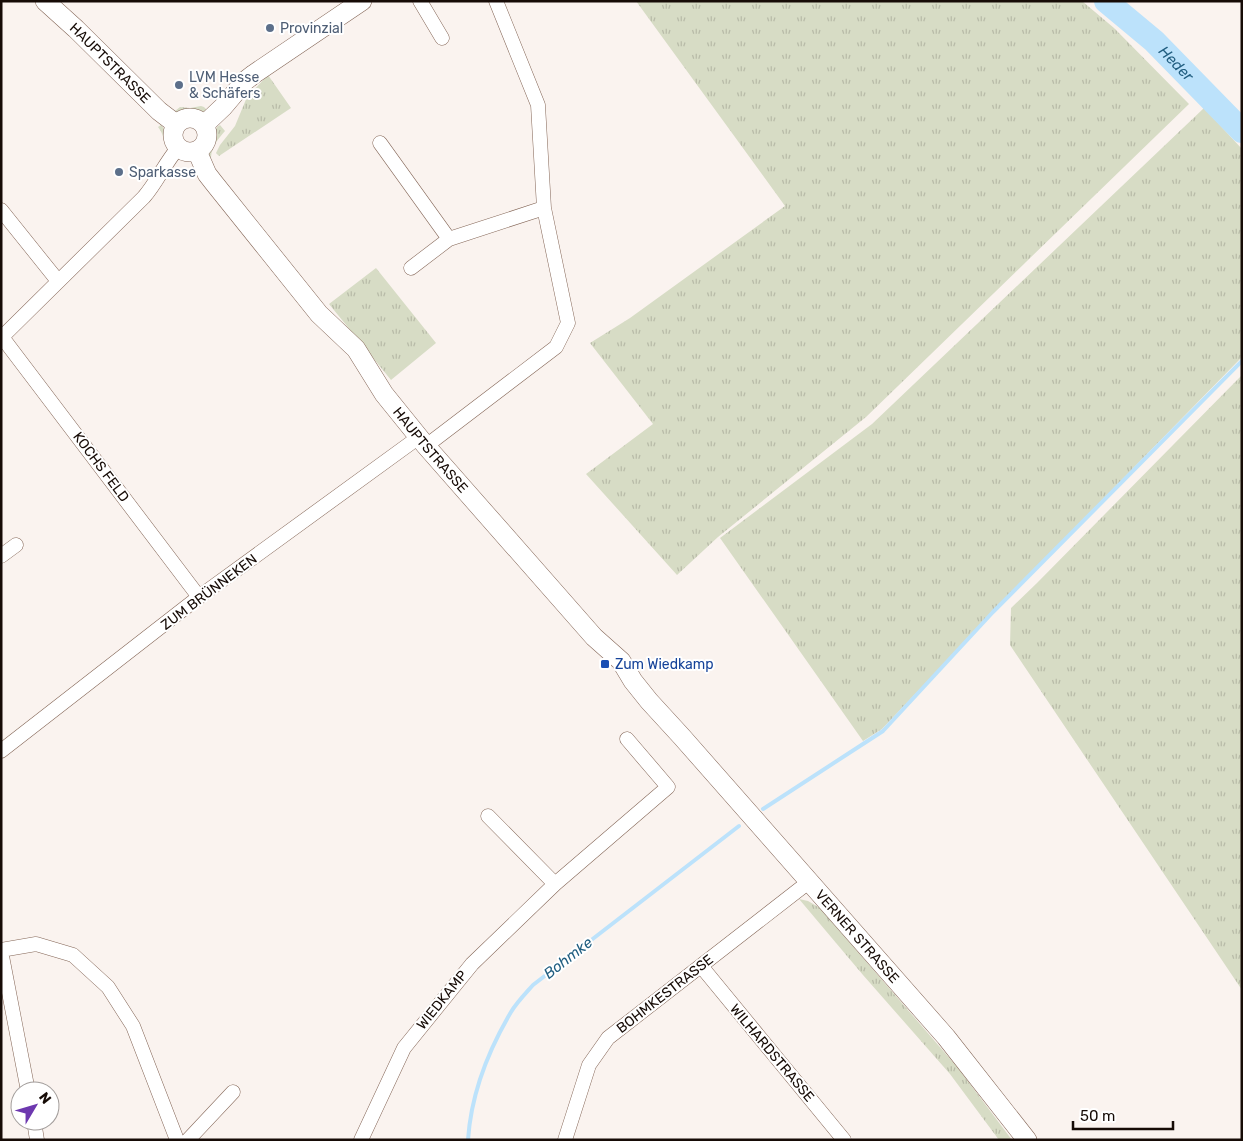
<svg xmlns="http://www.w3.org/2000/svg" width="1243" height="1141" font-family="Rubik,sans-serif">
<defs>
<pattern id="grass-tufts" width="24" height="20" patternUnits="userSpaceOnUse" patternTransform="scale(1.25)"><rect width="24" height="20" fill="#d7dcc5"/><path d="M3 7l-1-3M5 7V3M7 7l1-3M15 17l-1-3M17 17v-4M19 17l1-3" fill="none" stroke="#b8bba8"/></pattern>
</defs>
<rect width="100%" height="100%" fill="#faf3ef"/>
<path fill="url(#grass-tufts)" d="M636,1H1082L1114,28L1189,104L866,417L718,537L677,575L586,474L653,424L590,343L630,318L785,206Z
M268,75L291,108L219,156L216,153L220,145L235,126L247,97Z
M201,106L204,107L207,110L197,114L188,113L180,114L175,111L180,107L190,108Z
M1204,108L1242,149V357L1013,591L882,729L863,741L720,538L872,424Z
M161,125L167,132L171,143L167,148C163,141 164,134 158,127Z
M220,125L225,131C218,139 212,146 211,157H209L208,149L217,127Z
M376,268L436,343L391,380L329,304Z
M1242,375V990L1010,645L1011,608L1037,583Z
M799,899L808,901L820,908L958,1068L1012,1140H999L950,1074L863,975Z"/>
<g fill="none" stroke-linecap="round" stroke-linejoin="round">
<path stroke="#bce2fb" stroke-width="4" d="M763,809L883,731L993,612L1242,361
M468,1140C471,1094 488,1051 511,1012C517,1002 526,993 533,985L739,826"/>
<path stroke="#bce2fb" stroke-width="24" id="s1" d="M1106,1L1154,41L1242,131"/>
<defs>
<path id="street" d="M420,1L442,38
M380,143L449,239L544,208
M178,148C165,163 157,182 144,197L2,337L199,597
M1,210L58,281
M411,268L449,239
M426,446L556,347L568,323L544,208L538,105L496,1
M1,556L16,545
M1,751L199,597L419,437
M488,816L555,884
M1,950L36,944L73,955L108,987L133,1026L177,1140
M1,951L28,1091
M701,966L844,1140
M34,1121L37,1140
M188,1140L233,1092
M361,1140L404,1048L472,964L555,884L668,787L627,739
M565,1140L589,1065L608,1038L810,881"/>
<g id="secondary">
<path id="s2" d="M45,1L76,29L159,111L176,124"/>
<circle cx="190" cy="135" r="17"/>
<path d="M204,125L223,107L245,81L254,74L362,1"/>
<path id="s3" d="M197,151L207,174L214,183L319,314L356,349L384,394L426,446L594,637L621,661L633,681L649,701L682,737L946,1037L1027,1140"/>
</g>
</defs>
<use href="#street" stroke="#846657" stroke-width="15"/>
<use href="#secondary" stroke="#846657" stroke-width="20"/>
<use href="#street" stroke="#fff" stroke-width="14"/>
<use href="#secondary" stroke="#fff" stroke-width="19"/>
</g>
<g fill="#5c6f8a" stroke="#fff" stroke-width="2">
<circle cx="270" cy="28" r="5"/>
<circle cx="179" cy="85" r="5"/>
<circle cx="119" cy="172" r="5"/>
</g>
<rect fill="#1a4fb4" stroke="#fff" stroke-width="2" x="600" y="659" width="10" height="10" rx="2.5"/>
<g text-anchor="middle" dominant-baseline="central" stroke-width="4" stroke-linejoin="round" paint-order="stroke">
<g font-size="14" fill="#4e5e75" stroke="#fff" text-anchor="start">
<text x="280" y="28">Provinzial</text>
<text x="189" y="77">LVM Hesse<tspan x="189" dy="16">&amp; Schäfers</tspan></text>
<text x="129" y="172">Sparkasse</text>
</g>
<g font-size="14" fill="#160b06" stroke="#fff">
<text stroke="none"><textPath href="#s2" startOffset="90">HAUPTSTRASSE</textPath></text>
<text stroke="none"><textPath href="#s3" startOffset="381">HAUPTSTRASSE</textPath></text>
<text transform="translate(101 467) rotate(53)">KOCHS FELD</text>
<text transform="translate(209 592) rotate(-37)">ZUM BRÜNNEKEN</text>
<text stroke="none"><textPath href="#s3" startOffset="1029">VERNER STRASSE</textPath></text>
<text transform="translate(665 994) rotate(-38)">BOHMKESTRASSE</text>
<text transform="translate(442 1000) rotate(-51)">WIEDKAMP</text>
<text transform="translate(772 1053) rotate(50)">WILHARDSTRASSE</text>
</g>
<g font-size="14" fill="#164399" stroke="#fff" text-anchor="start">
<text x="615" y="664">Zum Wiedkamp</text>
</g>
<g font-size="15" font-style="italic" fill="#215e80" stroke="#fff">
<text stroke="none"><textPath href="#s1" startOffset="94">Heder</textPath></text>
<text transform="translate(568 958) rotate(-38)">Bohmke</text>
</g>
</g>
<rect width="1243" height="1141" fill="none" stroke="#160b06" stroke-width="5"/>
<g transform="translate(35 1106) rotate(52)"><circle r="24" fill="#ffffff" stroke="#a29d9b"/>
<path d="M0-4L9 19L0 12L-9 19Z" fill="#6d38af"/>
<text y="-8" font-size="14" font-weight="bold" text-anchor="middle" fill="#160b06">N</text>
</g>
<path d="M1073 1121v8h100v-8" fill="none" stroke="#160b06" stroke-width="2.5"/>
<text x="1080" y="1121" font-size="15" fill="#160b06" stroke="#ffffff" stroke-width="4" paint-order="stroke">50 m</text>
</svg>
